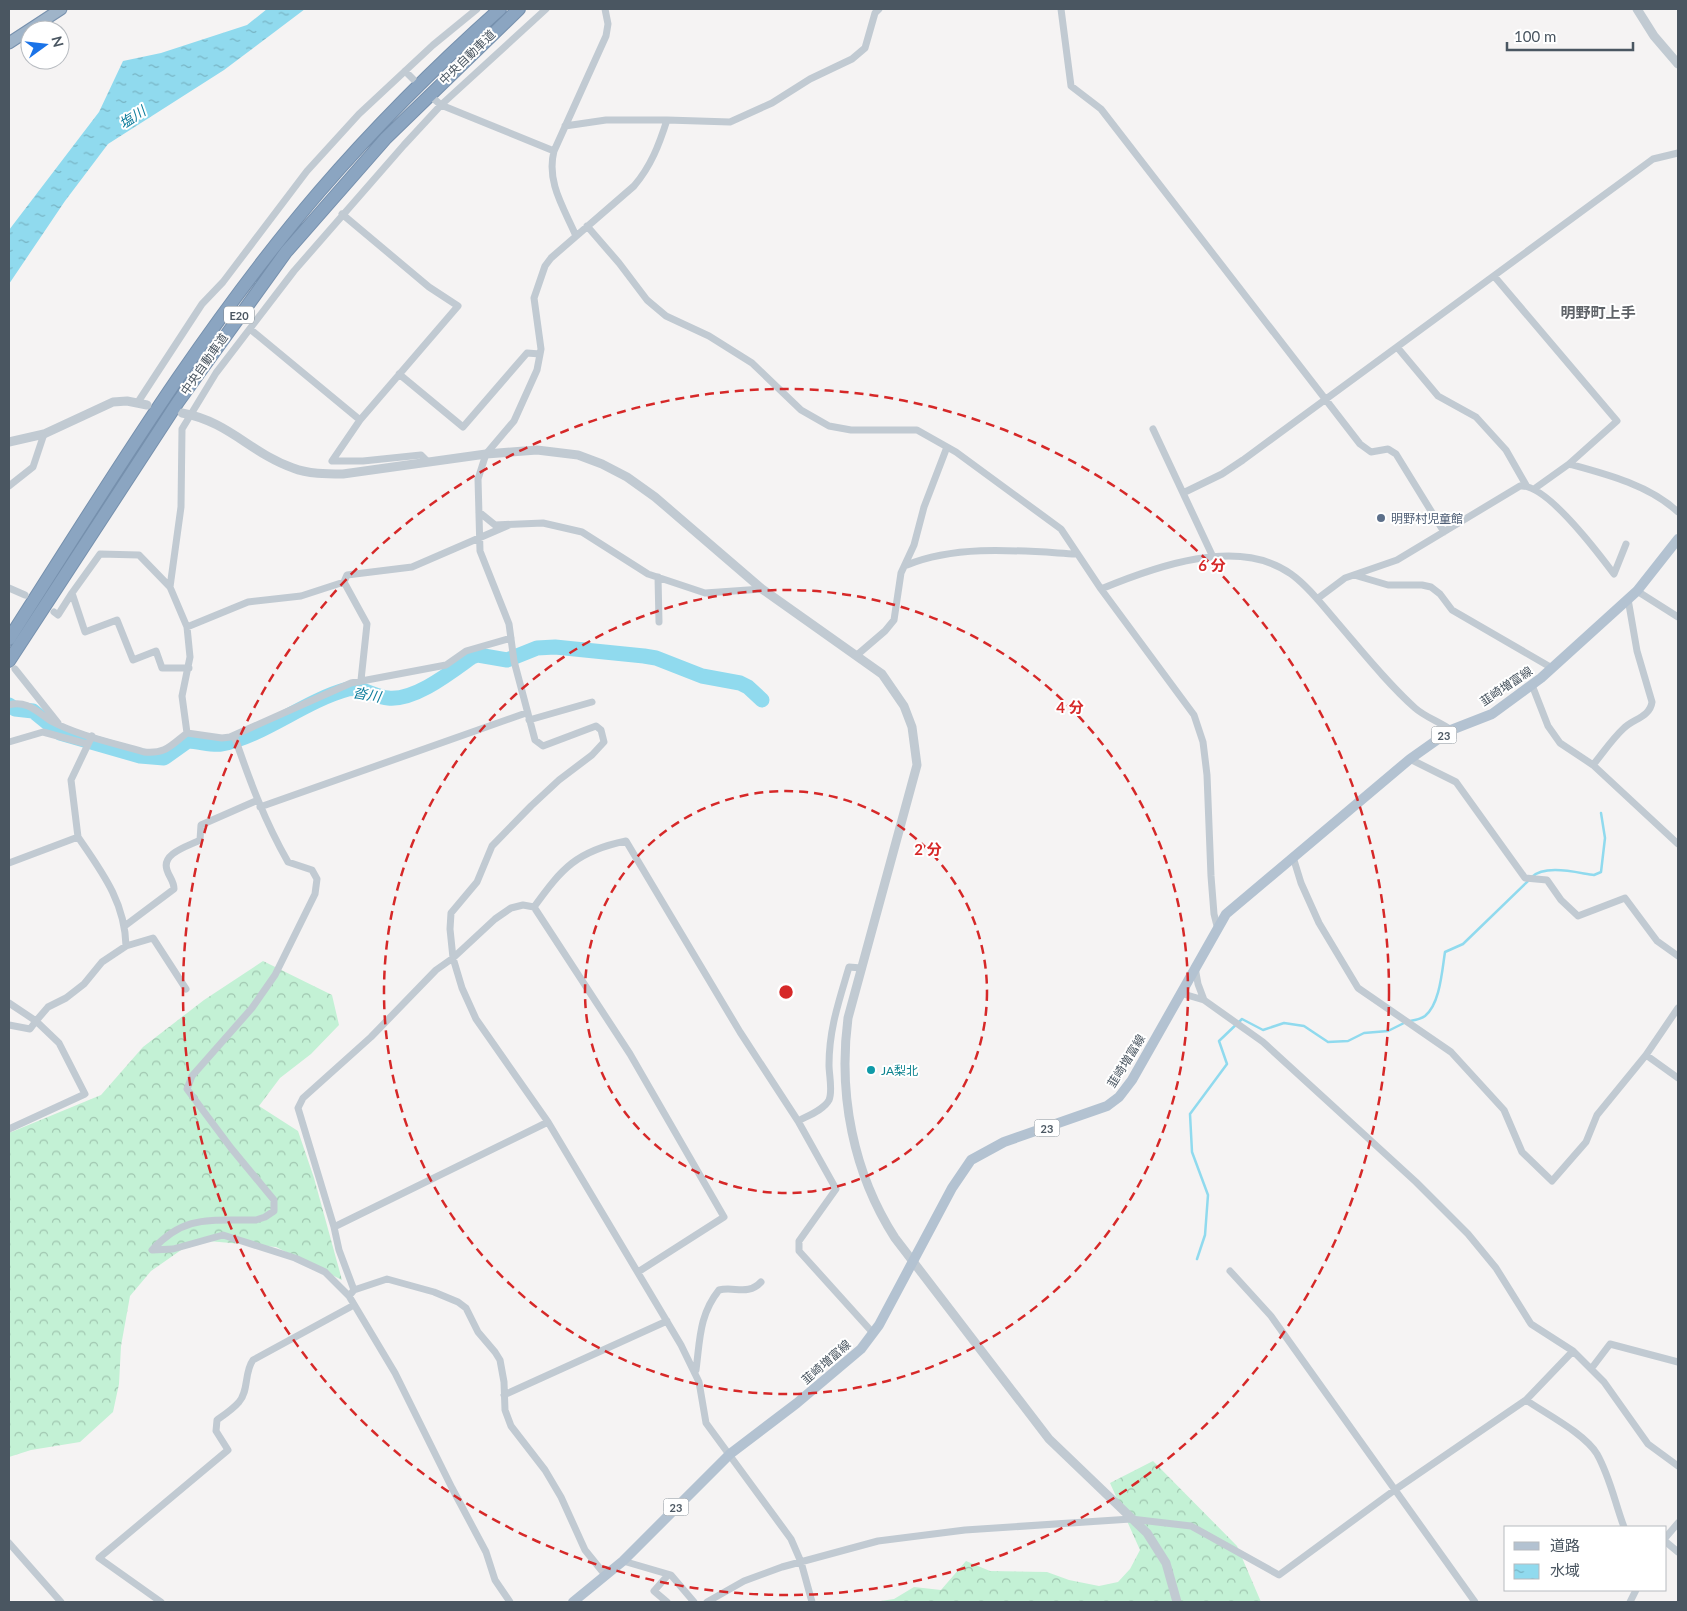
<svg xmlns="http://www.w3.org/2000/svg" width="1687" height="1611" font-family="Lato,'Noto Sans JP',sans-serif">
<defs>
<pattern id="forest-crowns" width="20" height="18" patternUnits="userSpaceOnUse" patternTransform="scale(1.25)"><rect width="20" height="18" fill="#c3f1d5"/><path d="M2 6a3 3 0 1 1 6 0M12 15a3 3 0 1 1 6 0" fill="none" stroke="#a0c6b0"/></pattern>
<pattern id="water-ripples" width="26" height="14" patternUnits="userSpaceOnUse" patternTransform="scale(1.25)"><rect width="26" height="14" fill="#90daee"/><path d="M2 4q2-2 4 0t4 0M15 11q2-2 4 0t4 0" fill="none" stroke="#78b4c4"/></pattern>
</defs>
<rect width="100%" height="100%" fill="#f5f3f3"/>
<path fill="url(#forest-crowns)" d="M263,961L332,995L339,1025L311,1054L280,1078L259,1106L298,1131L314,1178L342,1280L276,1247L208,1241L184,1248L151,1271L130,1296L121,1346L119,1384L113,1412L80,1442L31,1450L9,1457V1133L101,1095L143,1047L204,1000Z
M1153,1461L1237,1546L1261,1602H874L894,1599L914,1587L941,1590L966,1561L990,1571L1047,1572L1069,1580L1099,1586L1118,1582L1130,1569L1140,1550L1110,1483Z"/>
<path fill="url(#water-ripples)" d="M267,9H305L224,70L108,144L65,201L9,284V230L99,112L123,61L161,53L247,25Z"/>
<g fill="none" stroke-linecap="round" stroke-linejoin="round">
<path stroke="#90daee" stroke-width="2.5" d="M1532,877C1545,864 1578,873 1594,875L1601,872L1605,838L1601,813
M1410,1021C1415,1020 1421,1019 1425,1016C1440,1004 1442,971 1445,952L1463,944L1528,881
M1197,1259L1205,1235L1208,1195L1192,1152L1190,1114L1227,1064L1219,1041L1242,1019L1263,1030L1284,1023L1304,1026L1328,1042L1348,1041L1364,1033L1388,1031L1404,1023"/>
<path stroke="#90daee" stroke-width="15" d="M9,705L15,709L33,711L60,733L140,756L164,758L188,741C199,741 212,746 222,744C265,735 304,701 348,689C360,686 375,697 388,698C415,701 451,672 472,657L478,655L507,660L537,648L555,647L644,656L656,658L702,676L740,683L748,687L762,700"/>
<defs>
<path id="trunk" d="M9,43L61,9"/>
<path id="motorway" d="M9,639C107,486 201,330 319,192C375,127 436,66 500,9
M9,661L178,402L286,252L386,138L519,9"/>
</defs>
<use href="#trunk" stroke="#7690ad" stroke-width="13"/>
<use href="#motorway" stroke="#7690ad" stroke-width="14"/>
<path stroke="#c1cad2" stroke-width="7" d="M1061,9L1071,86L1101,109L1360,444L1371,452L1388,449L1396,454L1444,532
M405,71L413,79
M434,99L441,105L554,151C546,182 564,208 576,236
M565,126L606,120H667
M554,151L606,36L608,24L605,9
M342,214L429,287L458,306L360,420L332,461H363L421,455L428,462
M587,226L619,263L647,300L666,316L709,336L752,363L801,410L829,426L851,430H917L956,452L1061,529L1101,589L1194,715L1203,742L1207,775L1211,876L1214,914L1217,926
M1494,276L1617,421L1569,464
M250,329L360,420
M1397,347L1438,396L1476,417L1506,450L1526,485
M399,374L463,427L527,353L540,354
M138,402L202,304L223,282L307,171L359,114L433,45L477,9
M1153,429L1213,557
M9,486L33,467L44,434
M1534,489L1569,464C1606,474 1649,485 1678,512
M1183,493L1222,474L1243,460L1653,159L1678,153
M479,512L495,525L543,523L582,532L648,574L705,593L762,589
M907,565C958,544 1022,551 1076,554
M1354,575L1388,585H1422L1431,587L1440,594L1452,610L1552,668
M658,577L659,622
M344,582L367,624L361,680
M170,587L181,507L182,429L216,373L294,271L404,145L441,105L546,9
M9,588L25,595
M1101,589C1154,567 1238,536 1291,574C1308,586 1322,605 1336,621C1361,650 1386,682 1415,708C1425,717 1440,722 1451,730
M1637,591L1678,617
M72,593L100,554L139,555L170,587L187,627L190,657L182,696L187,733
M1317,599L1345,578L1397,560L1520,486C1546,483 1599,554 1614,574L1626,544
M54,612L58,615L72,593L85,632L117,620L133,660L156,651L162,668H189
M187,627L248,602L301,596L344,582L347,575L412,567L509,525
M857,655L885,631L894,620L901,573L914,545L924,507L947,447
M15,669L58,723
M1532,685L1548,726L1560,743L1593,765L1678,844
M9,705C27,700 37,712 51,721C79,736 114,743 144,752C166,754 170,746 187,733L222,738L230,737L351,683L446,665L466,651L511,638
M529,720L592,702
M234,735C249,779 265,822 288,862L312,870L317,879L315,894L275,975L252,1008L192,1076L187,1089L231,1148L274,1200V1211L265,1217L256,1220C210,1221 185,1214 152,1250L173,1249L223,1235L295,1258L325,1272L349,1296
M9,742L43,732L87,744
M1410,759L1456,782L1525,878L1547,880L1561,900L1578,916L1625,898L1657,941L1678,956
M1593,765C1603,753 1612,739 1624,728C1633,719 1650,717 1652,702L1637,651L1628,599
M260,807L526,713
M1293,857L1301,883L1319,923L1358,988L1451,1052L1504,1110L1522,1152L1552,1181L1586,1142L1597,1115L1646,1055
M9,863L78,837L71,780L92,736
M534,907L630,1054L724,1217L638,1272
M126,925L174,889C174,881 169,877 167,870C161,853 189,846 200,840L201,825L258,800
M126,946L153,938L186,989
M1195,967L1198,984L1204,1000
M1180,993L1204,1000L1263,1042L1416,1182L1468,1234L1496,1268L1531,1324L1573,1351L1604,1382L1648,1444L1678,1466
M9,1003L36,1021L48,1007L66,998L84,984L102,962L126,946C125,902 102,872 78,837
M1678,1008L1646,1055L1678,1078
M9,1025L30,1029L36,1021L59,1043L85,1094L9,1129
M798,1121L836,1189L799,1241V1251L873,1333
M334,1227L298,1108L303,1098L371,1037L436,970L453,958L495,919L511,908L523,905L534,907C562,868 577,851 626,841L740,1032L798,1121C807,1116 824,1110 829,1100C833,1091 829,1075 829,1065C829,1029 839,1001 849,967L861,968
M1230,1271L1271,1316L1475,1602
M354,1290L387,1279L434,1292L458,1302L466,1308L478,1332L495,1352L500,1360L504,1382L505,1410L511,1426L545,1470L561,1497L585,1550L606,1576
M1591,1369L1610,1344L1678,1362
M696,1370C700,1340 699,1315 719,1290C734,1286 748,1296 761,1282
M504,1395L667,1321
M1526,1400C1546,1414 1584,1433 1597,1454C1610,1477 1615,1503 1624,1527
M1666,1537L1678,1523
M1666,1542L1678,1552
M9,1543L61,1602
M623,1561L671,1575L694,1602
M161,1602L99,1558L228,1450L216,1431L217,1420C224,1415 233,1409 239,1402C249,1391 244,1372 253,1360L354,1305
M510,1602L495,1580L486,1552L452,1488L395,1373L349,1296L354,1290L339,1250L334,1227L548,1122
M667,1602L654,1591L668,1575
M707,1602L744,1581L782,1567L878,1541L965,1530L1131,1519L1191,1526L1279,1575L1396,1489L1526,1400L1573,1351
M812,1602L801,1562L791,1539L706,1423L699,1382L681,1345L548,1122L476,1019L462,988L453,958L450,929L451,913L477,882L492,846L531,806L559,780L592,755L604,742L601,730L596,726L543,746L535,740L514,661L509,624L480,551L478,479L486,454L514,421L537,370L541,349L534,298L545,266L551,258L634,186C651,166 659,145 667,120L730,122L772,103L810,79L852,59L865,48L875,13L879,9
M1630,1602L1636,1590"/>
<path stroke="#c1cad2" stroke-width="9" d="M1637,9L1654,36L1678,64
M182,413C228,421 252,454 293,468C308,474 327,474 343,474L486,454L537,450L578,455L602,464L627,477L655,497L762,589L882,674L904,706L912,727L917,765L848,1018C838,1094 853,1173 895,1238L1049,1439L1147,1533L1166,1563L1177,1602
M9,442L44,434L113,402L127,401L147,405"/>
<path stroke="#b3c2d1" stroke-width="10" d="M573,1602L623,1561L730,1454L797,1403L861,1349L879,1325L952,1188L971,1160L1004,1142L1107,1106L1119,1097L1132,1080L1226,914L1410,759L1451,730L1492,714L1541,678L1637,591L1678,539"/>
<use href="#trunk" stroke="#9fb4c9" stroke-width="11"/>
<use href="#motorway" stroke="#8ba5c1" stroke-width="12"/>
</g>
<g fill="none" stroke="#d62828" stroke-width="2.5" stroke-dasharray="9 6">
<circle cx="786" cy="992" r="201"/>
<circle cx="786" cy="992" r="402"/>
<circle cx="786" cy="992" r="603"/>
</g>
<circle fill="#5c6f8a" stroke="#fff" stroke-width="2" cx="1381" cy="518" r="5"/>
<circle fill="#0f9aa8" stroke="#fff" stroke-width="2" cx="871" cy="1070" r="5"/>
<g text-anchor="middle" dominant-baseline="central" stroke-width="4" stroke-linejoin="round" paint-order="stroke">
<g fill="#fff" stroke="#808990" stroke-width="1">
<rect x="224" y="306.5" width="30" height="17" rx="4"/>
<rect x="1431.5" y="726.5" width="25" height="17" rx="4"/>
<rect x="1034.5" y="1119.5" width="25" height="17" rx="4"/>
<rect x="663.5" y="1498.5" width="25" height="17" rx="4"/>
</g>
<g font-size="11" font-weight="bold" fill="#4a5661">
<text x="239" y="315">E20</text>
<text x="1444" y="735">23</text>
<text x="1047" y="1128">23</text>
<text x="676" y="1507">23</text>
</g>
<g font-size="12" fill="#4a5661" stroke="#fff">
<text transform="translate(467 57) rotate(-44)">中央自動車道</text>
<text transform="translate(204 364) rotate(-55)">中央自動車道</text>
<text transform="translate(1506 686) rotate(-34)">韮崎増富線</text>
<text transform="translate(1126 1061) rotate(-58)">韮崎増富線</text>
<text transform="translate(826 1362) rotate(-41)">韮崎増富線</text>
</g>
<g font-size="12" fill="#4e5e75" stroke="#fff" text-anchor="start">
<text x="1391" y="518">明野村児童館</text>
</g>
<g font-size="12" fill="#0d838f" stroke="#fff" text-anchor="start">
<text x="881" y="1070">JA梨北</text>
</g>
<g font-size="14" font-style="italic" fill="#0c7c9b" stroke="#fff">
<text transform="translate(132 117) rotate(-33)">塩川</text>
<text transform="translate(367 694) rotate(10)">沓川</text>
</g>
<g font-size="15" font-weight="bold" fill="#5f6368" stroke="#fff">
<text x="1598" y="312">明野町上手</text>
</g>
</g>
<circle cx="786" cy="992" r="8" fill="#d62828" stroke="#fff" stroke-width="2.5"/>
<g font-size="15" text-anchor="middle" font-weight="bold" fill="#d62828" stroke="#fff" stroke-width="4" stroke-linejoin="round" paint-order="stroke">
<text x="1212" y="571">6 分</text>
<text x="1070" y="713">4 分</text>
<text x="928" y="855">2 分</text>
</g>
<rect width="1687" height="1611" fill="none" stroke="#4a5661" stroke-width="20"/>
<rect x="1504" y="1526" width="162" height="65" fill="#ffffff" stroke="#b7bbc0"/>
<rect x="1514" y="1542" width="25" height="8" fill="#b3c2d1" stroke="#b7bbc0"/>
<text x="1550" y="1551" font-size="15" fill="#4a5661">道路</text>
<rect x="1514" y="1564" width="25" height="15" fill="url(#water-ripples)" stroke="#b7bbc0"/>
<text x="1550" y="1576" font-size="15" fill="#4a5661">水域</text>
<g transform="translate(45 45) rotate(75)"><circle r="24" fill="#ffffff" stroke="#b7bbc0"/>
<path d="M0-4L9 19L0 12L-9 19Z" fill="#1a73e8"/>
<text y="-8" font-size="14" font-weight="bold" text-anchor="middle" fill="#4a5661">N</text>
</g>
<path d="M1507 42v8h126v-8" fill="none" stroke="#4a5661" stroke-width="2.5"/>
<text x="1514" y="42" font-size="15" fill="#4a5661" stroke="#ffffff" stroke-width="4" paint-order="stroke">100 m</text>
</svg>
